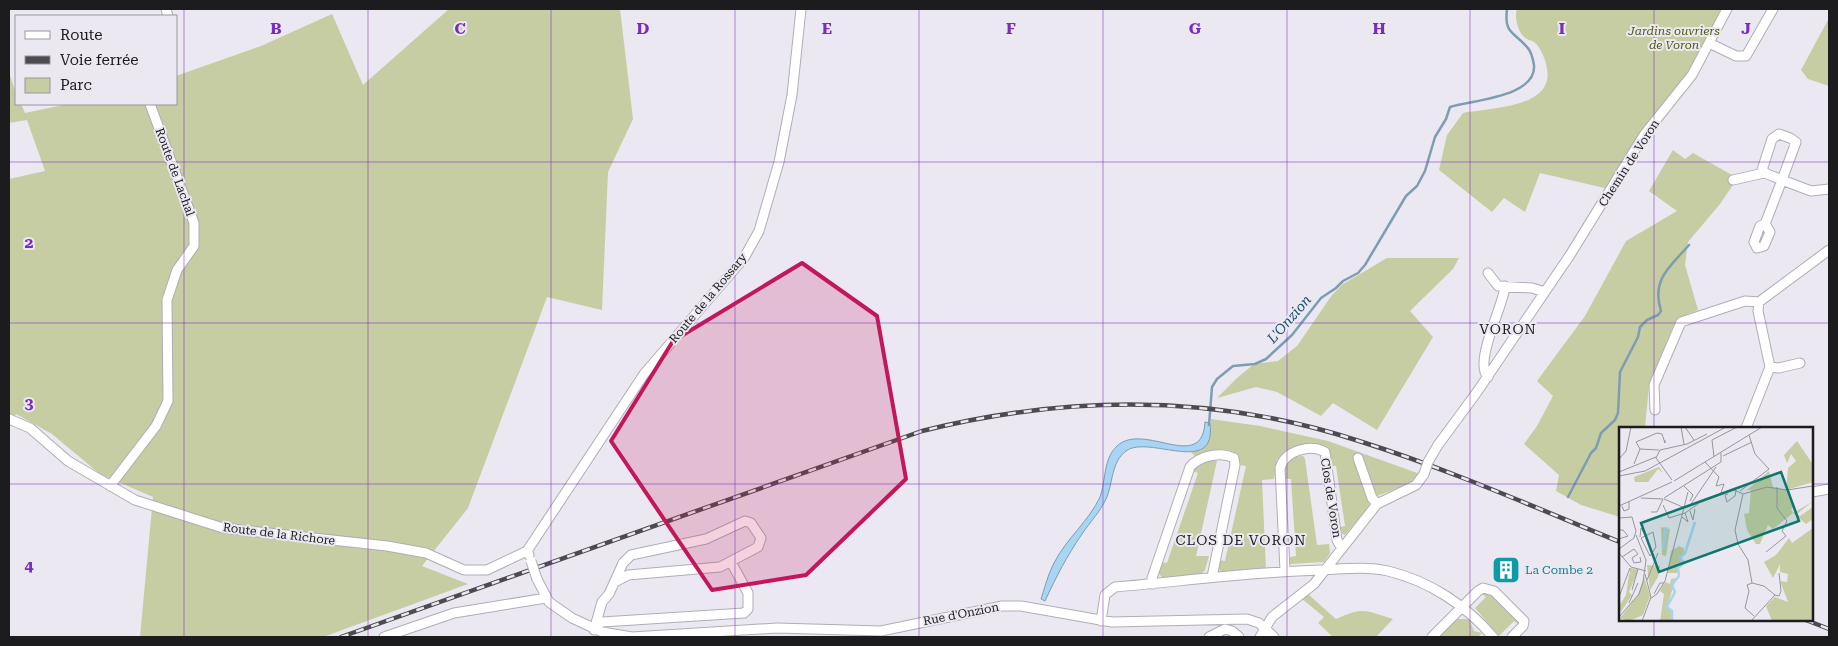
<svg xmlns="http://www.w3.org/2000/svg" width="1838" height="646" font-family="'Roboto Serif',serif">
<rect width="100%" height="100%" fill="#ebe8f1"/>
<path fill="#c6cda2" d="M449,9H620L633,119L608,172L602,310L547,297L468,508L422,566L468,584L323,637H140L153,497L100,474L52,434L16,414L9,429V179L45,171L27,120L9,123V72L16,94V104H21L25,113L68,104H176V76L261,46L332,14L363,85Z
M1517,9H1721L1687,76L1609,189L1540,173L1525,212L1504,198L1492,212L1439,170L1447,135L1463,113C1490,108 1554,108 1547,69C1546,61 1541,47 1534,42C1531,40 1527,40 1524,37C1518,31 1514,17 1517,9Z
M1829,18V86L1808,79L1801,70Z
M1673,150L1685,159L1693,153L1732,175L1733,185L1720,204L1688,242L1685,265L1698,310L1678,318L1674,324L1649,385L1645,428H1620V517L1581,505L1556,491L1559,475L1524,444L1537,426L1553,396L1537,381L1585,316L1626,241L1677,211L1649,191Z
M1387,258H1459L1453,269L1410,311L1433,337L1377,430L1333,403L1321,416L1277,392L1256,387L1217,398L1237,378L1254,364L1278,361L1297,346L1332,295L1343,284Z
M1211,419L1260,426L1328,441L1420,474L1414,482L1377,496L1360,454L1354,455L1370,502L1368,508L1345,535L1341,533L1340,527L1345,526L1336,466H1330L1322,446L1289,449L1277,460L1274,479L1262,480L1266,569L1222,572L1218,569L1219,560L1225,561L1246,466L1240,465C1238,440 1209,451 1195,456L1191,452L1202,449L1211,429Z
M1303,456L1305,459L1317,545L1329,544L1330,553L1324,562L1290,564V557L1296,556L1291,479H1285L1284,466L1293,457Z
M1210,460L1217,461L1196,556H1209L1205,570L1201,574L1163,578L1159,574L1161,562L1167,563L1198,473L1192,471L1200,463Z
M1490,592L1520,621L1519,625L1514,621L1499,636L1475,608L1486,597L1481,593Z
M1309,595L1336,619C1365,606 1365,611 1393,619L1376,637H1333L1318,623L1324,617L1301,598Z
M1455,619H1469L1474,631L1482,633L1478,637H1437Z"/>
<path fill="#a7d5f3" stroke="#7d9db3" d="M1205,422L1210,423C1217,478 1149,434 1126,451C1111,462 1113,484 1106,499C1100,512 1090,522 1082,534C1067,556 1056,577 1045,601L1041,599C1045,587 1048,574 1054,563C1066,539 1089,521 1100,497C1106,481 1103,459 1117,446C1144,421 1202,474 1205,422Z"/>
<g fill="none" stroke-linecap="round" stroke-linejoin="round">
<path stroke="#7d9db3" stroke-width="2.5" d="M1209,425L1212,387L1217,379L1233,366L1255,364L1266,359L1292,335L1321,298L1336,288L1343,281L1358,273L1365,265L1406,196L1417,186L1425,171L1435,137L1446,119L1450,107C1472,100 1537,97 1534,65C1533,59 1531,51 1527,47C1513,31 1504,34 1507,9
M1568,497L1591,453L1596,448L1601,433L1615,420L1618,413L1620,372L1638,337L1640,327L1647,320L1658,315L1661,311C1651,279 1670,267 1689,245"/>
<defs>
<path id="street" d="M166,9L168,16
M1709,43L1736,56H1746L1773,9
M1779,134L1790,138L1796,142L1782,180L1767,174L1762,170L1772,139Z
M1733,180L1764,173
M1765,224L1770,232L1764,246L1757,248L1754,242L1760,226L1765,224L1782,180L1811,191L1829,189
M1488,273L1498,286L1532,288L1545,292
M1770,367L1779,368L1800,363
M1488,377C1473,362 1504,305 1505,286
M1655,410L1654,385L1681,322L1745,301L1759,302
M9,419L30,428L68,461L135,500L223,528L387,546L426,553L464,570H487L527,551L529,555
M1746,428L1770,367L1758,311L1759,302L1829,250
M1358,458L1372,498L1377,504
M1428,462L1438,445L1477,392L1570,255L1644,135L1692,75L1727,9
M110,486L156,426L168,401L167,300L177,270L194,246V223L150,104
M1812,492L1829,489
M527,551L644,374L744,258L759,231L779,162L792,95L801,9
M1285,570L1280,468C1285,450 1311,444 1325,452L1337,540L1342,549
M537,579L549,602L572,618L602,632L632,637L777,628L881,631L1002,606H1021L1112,622L1247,619L1259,623L1274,637
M1152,584V578L1190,467C1199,456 1221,451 1234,458L1235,465L1212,577
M1101,621L1105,595L1115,587C1184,581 1251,572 1320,570C1343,569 1366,566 1388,571C1429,581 1466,605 1493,637
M596,626L602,622L744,613L748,609V593L731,562
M594,630L602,602L609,594L623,563L631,555L706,539L745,521L751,523L761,538L758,547L720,567L628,575L615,582
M384,637L454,613L546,598
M1209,637L1225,629L1232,631L1239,637
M1260,637L1272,617L1314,584L1377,504L1416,485L1424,474
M1432,637L1478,591L1483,588L1494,591L1524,621L1523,626L1512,637"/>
</defs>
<use href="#street" stroke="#b0adb6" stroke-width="11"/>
<use href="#street" stroke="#fff" stroke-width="9"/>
<defs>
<path id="rail" d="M1806,620L1829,629
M341,637L922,431C1067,395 1216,394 1359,441C1448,469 1534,507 1620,542"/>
</defs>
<use href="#rail" stroke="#4c4b4f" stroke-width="4.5"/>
<use href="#rail" stroke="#ebe8f1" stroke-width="2.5" stroke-dasharray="8" stroke-linecap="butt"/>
<defs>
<path id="street-bridge" d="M1424,474L1428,462
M531,561L537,579"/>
</defs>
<use href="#street-bridge" stroke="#b0adb6" stroke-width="11" stroke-linecap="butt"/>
<use href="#street-bridge" stroke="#fff" stroke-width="9"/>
</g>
<path fill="#c2185b" fill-opacity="0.2" stroke="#c2185b" stroke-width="4" stroke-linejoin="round" d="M802,263L877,316L906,479L806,575L712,590L611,441L673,341Z"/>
<path fill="none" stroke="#7b2cbf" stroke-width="1" stroke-opacity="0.55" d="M184,9V637M368,9V637M551,9V637M735,9V637M919,9V637M1103,9V637M1287,9V637M1470,9V637M1654,9V428M9,162H1829M9,323H1829M9,484H1620M1812,484H1829M1654,620V637"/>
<defs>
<symbol id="building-square" viewBox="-11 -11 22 22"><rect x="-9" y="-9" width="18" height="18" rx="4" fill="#0f9aa8" stroke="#ebe8f1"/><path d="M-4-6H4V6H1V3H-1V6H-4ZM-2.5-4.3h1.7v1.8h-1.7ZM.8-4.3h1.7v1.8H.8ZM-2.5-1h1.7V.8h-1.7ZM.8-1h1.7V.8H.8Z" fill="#fff"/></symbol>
</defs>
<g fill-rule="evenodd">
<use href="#building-square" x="1490" y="554" width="32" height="32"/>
</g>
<g text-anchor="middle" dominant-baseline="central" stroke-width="4" stroke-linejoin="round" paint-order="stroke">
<g font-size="12" font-style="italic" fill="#525a11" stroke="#ebe8f1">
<text x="1674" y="31">Jardins ouvriers<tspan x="1674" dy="14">de Voron</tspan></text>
</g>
<g font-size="12" fill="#1c1b1e" stroke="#ebe8f1">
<text transform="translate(1629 163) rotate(-57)">Chemin de Voron</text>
<text transform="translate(175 172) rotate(70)">Route de Lachal</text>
<text transform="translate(708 298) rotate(-50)">Route de la Rossary</text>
<text transform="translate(1331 498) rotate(81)">Clos de Voron</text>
<text transform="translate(279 534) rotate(7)">Route de la Richore</text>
<text transform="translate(961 614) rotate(-11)">Rue d'Onzion</text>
</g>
<g font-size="12" fill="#0d838f" stroke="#ebe8f1" text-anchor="start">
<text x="1525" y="570">La Combe 2</text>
</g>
<g font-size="14" font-style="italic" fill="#174f6c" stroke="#ebe8f1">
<text transform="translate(1289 319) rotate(-49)">L'Onzion</text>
</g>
<g font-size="14" letter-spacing="1" fill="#1c1b1e" stroke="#ebe8f1">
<text x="1508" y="329">VORON</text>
<text x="1241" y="540">CLOS DE VORON</text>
</g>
</g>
<g transform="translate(1619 427)">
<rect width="194" height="194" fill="#ebe8f1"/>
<path d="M178,14L193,36L194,55L170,62L175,80L172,82L174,86L193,75L178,87L181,89L194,80V92L187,97L174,86L154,102L149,98L141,117H137L128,103L125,87L130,86L132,63H128L150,44L154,60L167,63L169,41L177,34L172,27L168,36L165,28ZM40,40L44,46L39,42L29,55H16L15,50ZM42,100L51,102L47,129L43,128ZM194,101V194H153L147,179L156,170L169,175L161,154L168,155L169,147L161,145V137L154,151L145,135L157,128L170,111L173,116ZM60,119L65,121V126L60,130L63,137L58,140V146H48L52,124ZM28,138L41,139L39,150L31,163ZM11,141L18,142V146L10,165L13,168L2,185L0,179L7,168L10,147L15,149L11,147ZM25,150L31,169L24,188L10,194L1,191L19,168ZM57,151L48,180L53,186L52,194H41L45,167L41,164L46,155L51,157L52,152Z" fill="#c6cda2"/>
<path fill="none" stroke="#a7d5f3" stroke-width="2.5" d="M44,122L47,100M53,194V184L48,180L56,165L53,158L60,149L59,141L65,136L61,131L66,126L76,95"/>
<path fill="none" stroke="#98969d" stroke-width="1" d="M62,0L65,17M66,0L75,13M40,23L21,22L17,15L38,6L43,7L46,16V13M104,29L133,15M95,30L93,13L118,0M0,32L7,24L12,0M86,35L100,50L97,59M15,37L21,22M0,45L37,30M0,49L26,44L107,0M53,53L37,31L41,23L68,17L88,7M55,54L143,0M65,59L74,68L71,74M97,59L105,57L102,66M121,64L150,42L136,27L130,8M109,67L106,68L108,75L116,69L117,63M124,67L116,103L119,117L129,133L133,156L128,158L130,164L126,181L135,189M22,71L44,72M45,71L102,35V26M45,72L66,81M44,78L50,91L66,86L79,77M0,79L53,55M3,79L5,84L10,82V74M70,80L97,40M66,81L115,63L124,67L148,60L168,63L194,59M71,84L74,93L76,82M32,85H38L44,72M63,90L69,95L66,86M0,91L13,90L17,104L15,111L0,122M0,103H4L9,109L0,112M34,105L37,120L31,129L22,111ZM21,110L22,101L28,111M147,125L167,109L163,104L168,94L158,81V60M0,126L12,140L27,144M19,127L13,131L15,136L22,135L21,130M3,130L15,122L19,127M28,153L39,126M13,163L19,142M35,167L41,156H45M156,168L160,169L162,164L160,146M0,170L11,141M31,172L38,167L46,154L69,65M10,176L19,156M0,190L20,167L24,155L27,133L17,108M23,194L32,170L26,147M132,194L156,168L145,159L133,156"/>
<path fill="#0f766e" fill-opacity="0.15" stroke="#0f766e" stroke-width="2.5" d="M162,45L180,94L40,145L22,96Z"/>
<rect width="194" height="194" fill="none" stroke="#1c1b1e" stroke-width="2.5"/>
</g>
<g font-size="16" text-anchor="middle" font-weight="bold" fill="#7b2cbf" stroke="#ebe8f1" stroke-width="4" stroke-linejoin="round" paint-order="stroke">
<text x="276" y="34">B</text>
<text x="460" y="34">C</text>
<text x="643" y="34">D</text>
<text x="827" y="34">E</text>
<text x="1011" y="34">F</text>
<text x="1195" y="34">G</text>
<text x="1379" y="34">H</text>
<text x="1562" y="34">I</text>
<text x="1746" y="34">J</text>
<text x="29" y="248">2</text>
<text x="29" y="409">3</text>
<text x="29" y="571">4</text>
</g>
<rect width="1838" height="646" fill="none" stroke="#1c1b1e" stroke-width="20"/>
<rect x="15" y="15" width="162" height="90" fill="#ebe8f1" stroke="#98969d"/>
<rect x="25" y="31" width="25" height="8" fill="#ffffff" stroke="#98969d"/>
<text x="60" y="40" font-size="15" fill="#1c1b1e">Route</text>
<rect x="25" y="56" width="25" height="8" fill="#4c4b4f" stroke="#98969d"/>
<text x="60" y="65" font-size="15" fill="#1c1b1e">Voie ferrée</text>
<rect x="25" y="78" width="25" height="15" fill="#c6cda2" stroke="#98969d"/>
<text x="60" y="90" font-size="15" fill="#1c1b1e">Parc</text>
</svg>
